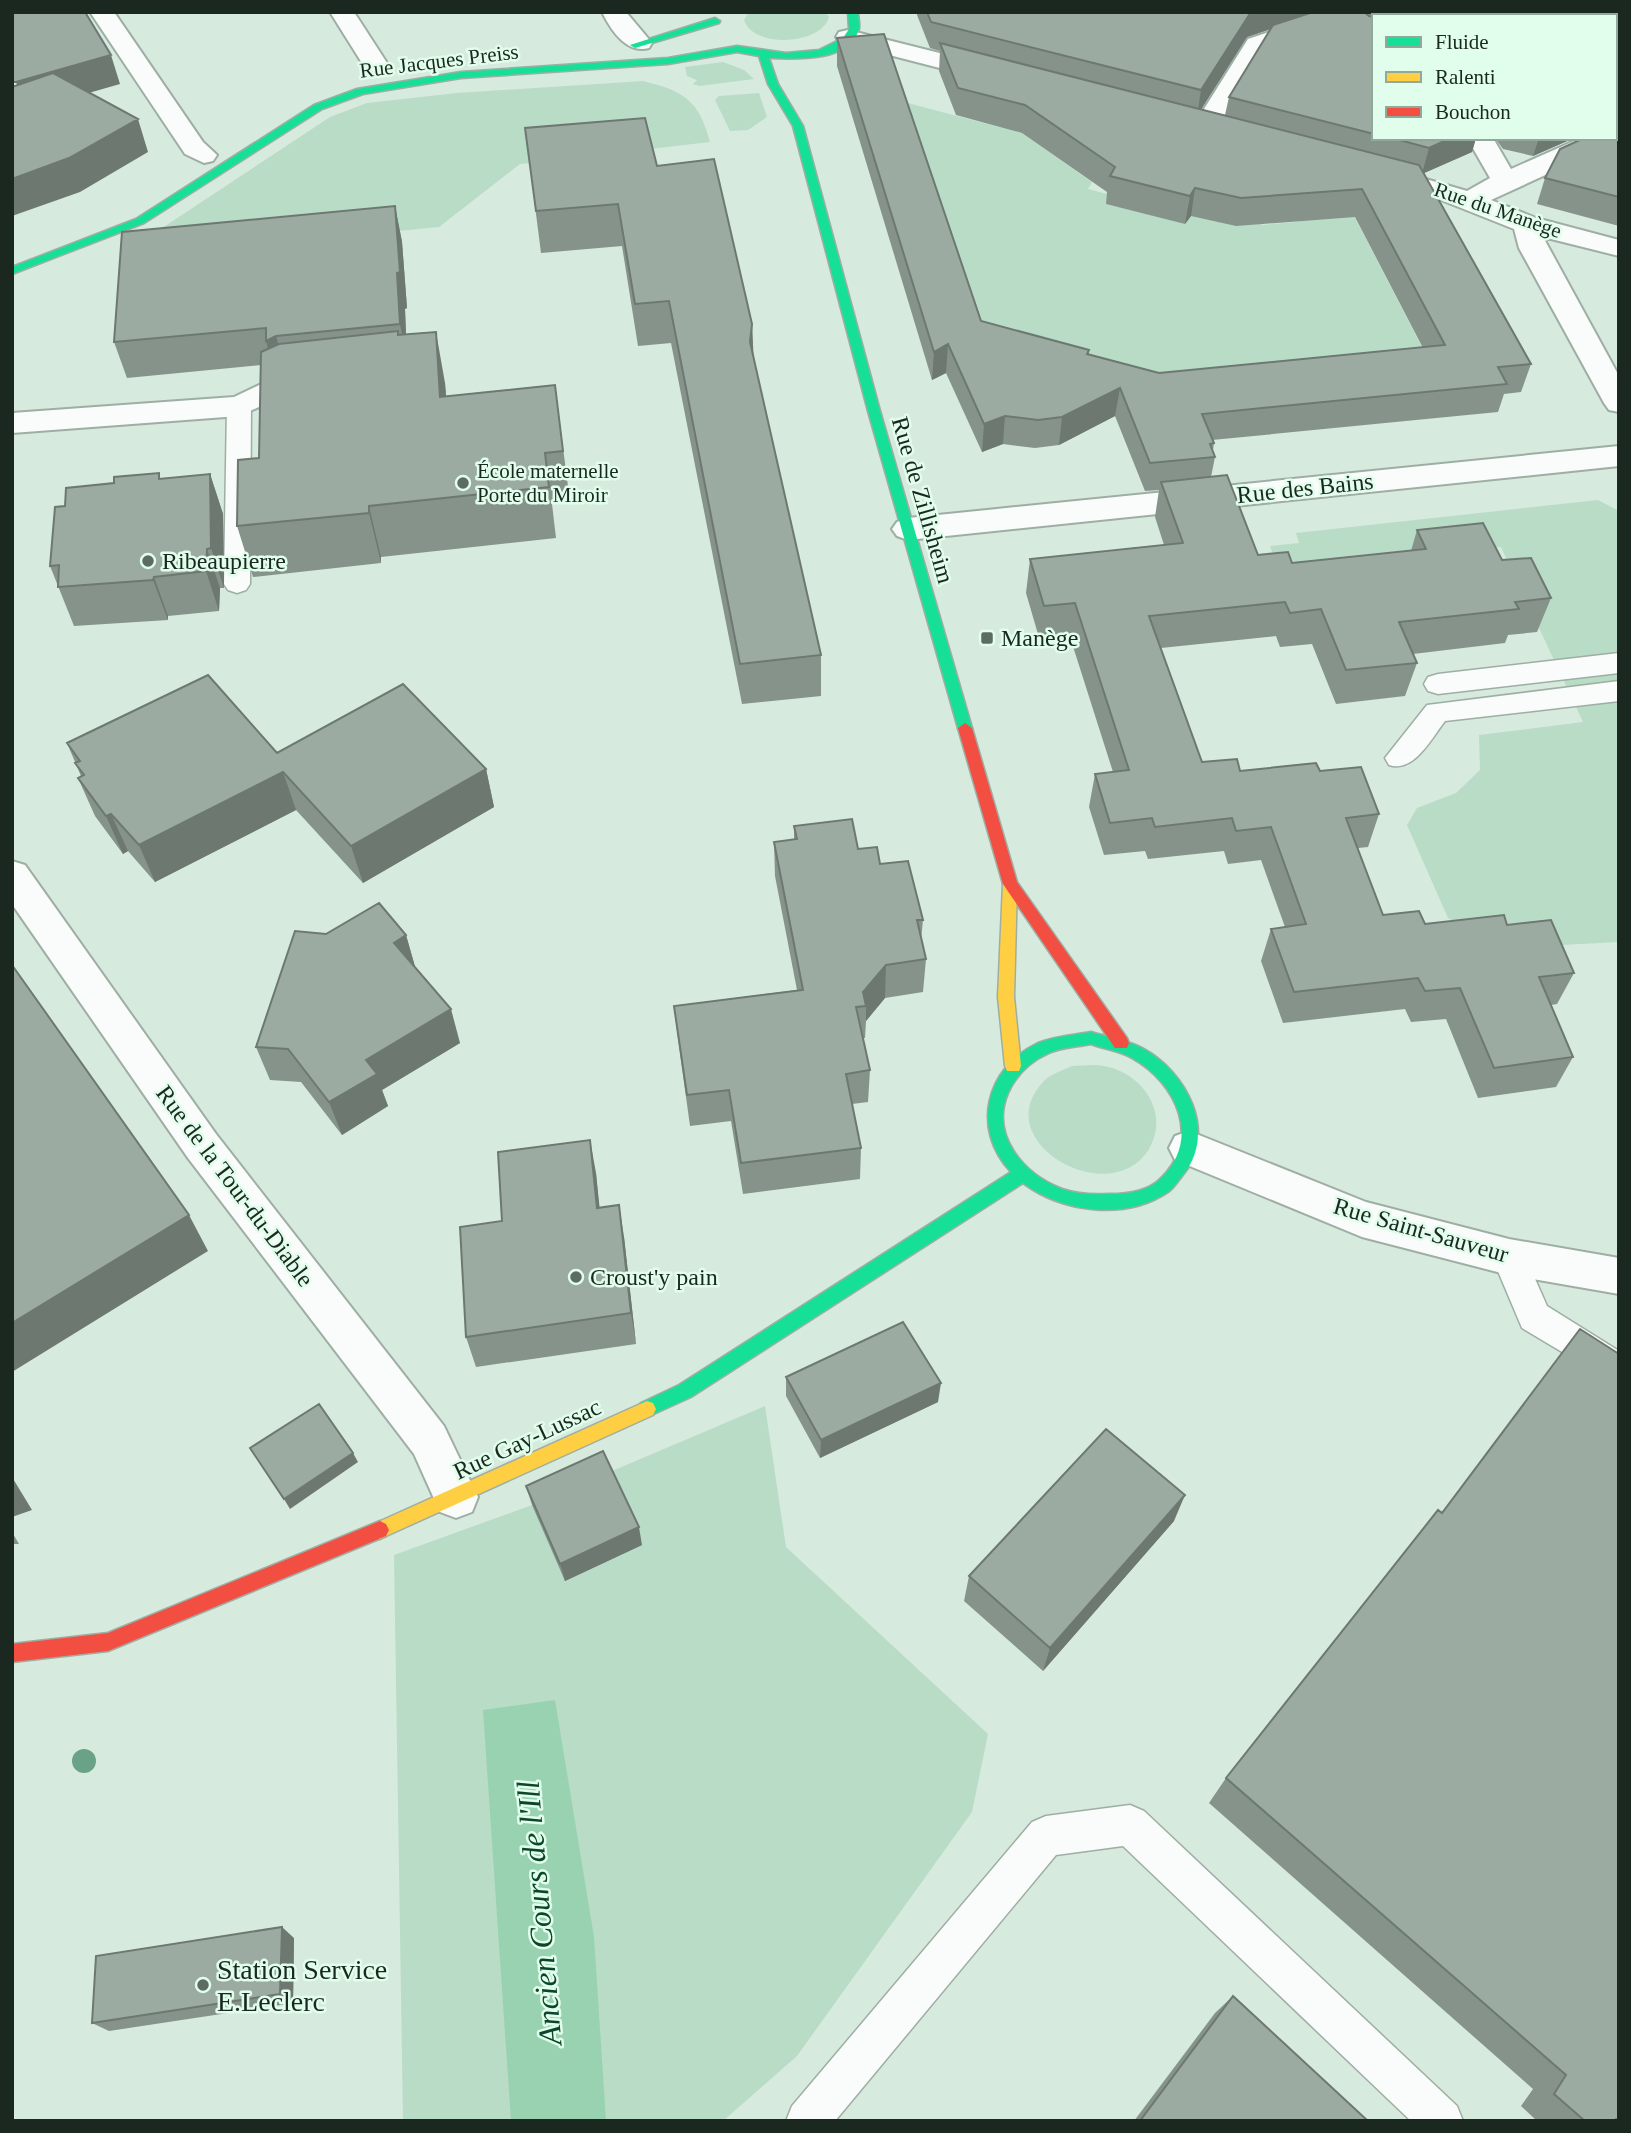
<svg xmlns="http://www.w3.org/2000/svg" width="1631" height="2133" font-family="Georgia,serif">
<rect width="100%" height="100%" fill="#d7eade"/>
<path fill="#b9dcc6" d="M749,12H825L829,17C822,45 753,49 744,20Z
M723,62L744,70L754,79L699,86L693,84L697,80L687,76L685,67Z
M643,81C685,91 699,101 710,142L520,164L439,227L173,253L141,242L330,117L367,103L457,93Z
M759,93L767,117L748,130L730,131L715,100L719,96Z
M900,101L1022,133L1092,182L1088,189L1111,195L1106,204L1131,210L1133,207L1185,224L1191,216L1257,213L1262,225L1295,222L1349,206L1436,374L1154,401L981,353Z
M1598,500L1619,511V942L1506,948L1470,931L1448,918L1407,825L1417,808L1456,793L1480,770L1479,735L1583,722L1501,547L1324,565H1277L1270,546L1299,543L1296,533Z
M1072,1066C1082,1066 1094,1064 1104,1066C1143,1073 1170,1113 1149,1149C1111,1212 985,1142 1044,1081C1050,1074 1064,1070 1072,1066Z
M765,1406L786,1547L988,1734L972,1812L797,2056L723,2121H403L394,1555L532,1505Z"/>
<path fill="#99d2b0" d="M555,1700L594,1937L606,2121H511L483,1710Z"/>
<g fill="none" stroke-linecap="round" stroke-linejoin="round">
<defs>
<path id="lane" d="M239,398L248,400L251,406L250,584L246,590L237,593L228,590L224,584L227,406L230,400Z
M1619,653V673L1438,694L1428,691L1424,684L1428,677L1438,674Z
M1619,681V701L1445,721C1431,739 1414,773 1389,765L1385,758L1427,705Z
M1509,1242L1521,1247L1547,1306L1619,1351V1386L1522,1328L1492,1257L1497,1247Z
M1130,1805L1144,1811L1457,2106L1463,2121H1411L1123,1846L1056,1855L835,2121H786L792,2106L1032,1822L1046,1816Z"/>
<path id="street" d="M90,12H114L203,142L217,155L213,161L204,163L185,154Z
M330,12H354L389,66L385,71H367Z
M602,12H626L652,43L649,48C626,54 611,30 602,12Z
M1329,12H1361L1374,23V42L1365,40L1344,23L1266,49L1214,134H1196L1192,128L1248,39Z
M848,30L999,68L1003,73L999,78L990,81L839,42L836,37L839,32Z
M1615,135L1617,138L1613,144L1491,200L1536,218L1619,240V256L1543,237L1619,376V412L1609,410L1604,403L1519,248L1514,229L1426,194L1372,180L1368,174L1372,168L1381,166L1467,191L1490,178L1467,138H1493L1511,169L1581,138H1615Z
M309,372L319,374L324,381L319,388L292,392L239,416L12,433V413L234,397L276,377Z
M1619,446V466L908,540L897,536L892,529L897,522L908,518Z
M12,861L25,865L216,1134L444,1426L478,1497L472,1512L456,1518L440,1512L414,1454L188,1158L12,904Z
M1189,1131L1366,1202L1509,1239L1619,1258V1294L1509,1275L1362,1237L1175,1160L1169,1148L1175,1136Z"/>
<path id="fast" d="M848,12H858C858,17 860,24 859,29C850,62 796,59 769,58L778,84L803,126L880,411L972,728L970,732H960L958,728L868,411L793,126L768,84L759,56L737,52L668,64L461,78L363,94L322,109L144,223L12,274V267L136,219L314,105L357,89L461,72L668,58L737,46L786,53L819,50L843,38L849,29Z
M715,18L720,21L719,23L635,48L630,45Z
M1091,1032C1107,1037 1127,1040 1142,1048C1186,1071 1219,1133 1182,1176C1178,1181 1173,1189 1168,1192C1125,1221 1062,1212 1023,1183L691,1397L647,1417L641,1415L638,1409L641,1403L679,1385L1011,1172C971,1130 985,1068 1038,1043C1055,1036 1074,1035 1091,1032ZM1091,1044C1104,1049 1120,1051 1132,1058C1177,1083 1203,1140 1159,1180C1146,1192 1126,1194 1109,1194C1093,1195 1077,1194 1062,1189C1023,1174 990,1135 1008,1093C1016,1075 1031,1061 1049,1053C1062,1047 1077,1047 1091,1044Z"/>
<path id="slow" d="M1010,878L1017,884L1014,997L1021,1066L1019,1071H1007L1005,1066L998,997L1003,884Z
M647,1401L653,1403L656,1409L653,1415L386,1536L380,1539L374,1536L371,1530L374,1524Z"/>
<path id="jam" d="M965,723L972,728L1017,882L1127,1038L1129,1043L1127,1048H1115L1003,884L958,728Z
M380,1521L386,1524L389,1530L386,1536L108,1651L12,1662V1644L108,1633Z"/>
</defs>
<use href="#lane" stroke="#9eaea4" stroke-width="3"/>
<use href="#street" stroke="#9eaea4" stroke-width="4"/>
<use href="#fast" stroke="#9eaea4" stroke-width="3"/>
<use href="#slow" stroke="#9eaea4" stroke-width="3"/>
<use href="#jam" stroke="#9eaea4" stroke-width="3"/>
<use href="#lane" fill="#f9fcfa" fill-rule="evenodd"/>
<use href="#street" fill="#f9fcfa" fill-rule="evenodd"/>
<use href="#fast" fill="#16e098" fill-rule="evenodd"/>
<use href="#slow" fill="#ffcf43" fill-rule="evenodd"/>
<use href="#jam" fill="#f24e42" fill-rule="evenodd"/>
</g>
<circle fill="#6aa287" cx="84" cy="1761" r="12"/>
<path fill="#86938b" fill-rule="evenodd" d="M917,12H1619V226L1537,204L1545,178L1615,138V16H1374V138H1476L1472,152L1424,173L1531,364L1521,392L1504,394L1498,412L1212,440L1214,443L1213,450L1215,457L1211,477L1258,555L1292,563L1411,551L1417,530L1502,560L1551,598L1537,632L1508,635L1505,643L1413,654L1417,663L1405,696L1336,704L1312,644L1280,647L1276,636L1161,648L1202,762L1240,771H1320L1379,814L1368,847L1358,848L1383,915L1425,924L1507,925L1574,973L1557,1004L1551,1005L1573,1057L1556,1087L1478,1098L1446,1019L1411,1022L1405,1009L1283,1023L1261,961L1271,929L1285,927L1261,860L1228,864L1224,851L1148,859L1145,851L1104,855L1089,807L1095,774L1113,772L1070,637L1040,641L1026,593L1030,559L1164,545L1155,517L1159,490L1145,491L1115,416L1059,445L1035,448L1003,444L982,452L946,373L932,380L837,66V38L981,321L1089,350V354L1159,373L1423,348L1355,217L1236,226L1191,216L1185,224L1106,204L1107,192L1022,133L956,115L939,71L940,51L930,48L917,15ZM1271,29L1229,97L1225,115L1201,109L1247,37Z
M525,128L657,166L752,324L753,359L821,655V696L742,704L671,343L638,346L622,246L541,253Z
M1495,138H1574L1533,156L1503,149Z
M395,206L402,242L407,308L405,309L406,335L445,383L446,396L555,385L570,502L552,504L556,538L381,557V563L253,577L237,526L259,458L261,365L127,378L114,342Z
M210,474L223,514L224,588H220L219,611L168,616V620L74,626L50,566L161,479Z
M67,743L277,753L486,769L494,807L363,883L296,810L155,882L128,851L123,854L95,816L78,778L81,776Z
M794,826L858,849L880,864L923,920L921,940L926,959L923,992L885,998L866,1021L865,1038H863L870,1070L868,1102L852,1104L861,1148L860,1179L743,1194L731,1121L690,1126L678,1039L674,1006L797,990L775,876L774,842L794,840Z
M326,934L406,935L415,967L460,1043L382,1090L388,1106L342,1135L301,1082L270,1080L256,1047Z
M596,1173L599,1208L624,1237L636,1344L476,1367L466,1337L502,1221Z
M786,1377L938,1402L820,1458L786,1396Z
M526,1486L642,1545L565,1581L532,1505Z
M1174,1521L1043,1671L964,1601L969,1576Z
M12,1532L19,1544H12Z
M1226,1778L1619,2121H1537L1521,2106L1533,2089L1209,1803Z
M294,1938L293,2003L109,2031L92,2023Z
M1233,1996L1368,2121H1134L1215,2013Z"/>
<path fill="#6d7871" d="M1251,12H1320L1247,37L1197,116L1201,90Z
M111,55L120,84L26,111L16,82Z
M138,119L148,152L80,192L12,216V179Z
M1451,138H1476L1472,152L1422,174L1429,148Z
M1539,138H1574L1533,156Z
M1195,188L1191,216L1185,224L1190,196Z
M395,206L402,242L407,308L405,309L407,360L400,324Z
M752,324L754,366L750,342Z
M436,332L445,383L450,448L440,397Z
M276,336L286,372L275,377L266,341Z
M948,344L946,373L932,380L934,352Z
M1120,388L1115,416L1059,445L1062,417Z
M1005,416L1003,444L982,452L984,424Z
M210,474L223,514L224,588L211,548Z
M369,506L381,557V563L369,513Z
M207,549L220,588L219,611L206,571Z
M154,577L168,616V620L153,580Z
M486,769L494,807L363,883L351,846Z
M283,772L296,810L155,882L139,845Z
M111,814L128,851L123,854L106,816Z
M406,935L416,970L394,943Z
M886,965L885,998L866,1021V1006L863,992Z
M451,1009L460,1043L382,1090L388,1106L342,1135L329,1102L366,1060Z
M590,1140L596,1173L603,1240L597,1208Z
M619,1205L624,1237L636,1344L631,1313Z
M189,1215L208,1251L12,1372V1323Z
M941,1383L938,1402L820,1458L821,1440Z
M353,1453L358,1462L290,1509L284,1499Z
M12,1477L32,1510L12,1517Z
M1185,1495L1174,1521L1043,1671L1050,1648Z
M639,1527L642,1545L565,1581L560,1564Z
M282,1927L294,1938L293,2003L280,1994Z"/>
<path fill="#9caba2" stroke="#6d7871" stroke-width="2" d="M12,12H85L111,55L16,82H12Z
M927,12H1251L1201,90L931,22Z
M1313,12H1364L1369,16L1374,17V134L1229,97L1273,25Z
M1382,12H1619V108H1615V16H1382Z
M884,34L981,321L1089,350L1087,354L1159,373L1445,345L1362,189L1241,198L1195,188L1190,196L1110,176L1115,167L1025,105L958,88L940,43L1419,165L1531,364L1498,367L1507,384L1202,414L1214,443L1210,444L1215,457L1150,463L1120,388L1062,417L1038,420L1005,416L984,424L948,344L934,352L837,38Z
M53,73L138,119L69,158L12,179V87Z
M645,118L657,166L714,159L752,324L750,342L821,655L740,664L669,301L635,304L618,204L536,211L525,128Z
M1619,122V197L1545,178L1560,149L1584,138H1615V124Z
M1392,138H1451L1429,148Z
M395,206L400,272L397,273L400,324L276,336L266,341V328L114,342L122,232Z
M398,331V335L436,332L440,397L555,385L563,451L545,453L549,487L369,506V513L237,526L238,460L259,458L261,352L279,344Z
M159,473V479L210,474L211,548L207,549L206,571L154,577L153,580L58,587L59,565L50,566L55,507L65,506L66,488L114,483V477Z
M1227,475L1258,555L1288,552L1292,563L1426,549L1417,530L1483,523L1502,560L1531,558L1551,598L1515,602L1519,609L1399,622L1417,663L1346,670L1321,609L1290,613L1285,602L1149,616L1202,762L1237,759L1240,771L1316,763L1320,771L1361,767L1379,814L1346,818L1383,915L1419,911L1425,924L1504,915L1507,925L1551,920L1574,973L1539,977L1573,1057L1494,1068L1460,988L1425,991L1418,978L1294,992L1271,929L1306,924L1271,827L1236,831L1232,818L1155,827L1152,818L1110,823L1095,774L1129,770L1075,603L1044,606L1030,559L1183,543L1161,482Z
M208,675L277,753L403,684L486,769L351,846L283,772L139,845L111,814L106,816L78,778L84,775L75,763L80,761L67,743Z
M852,819L858,849L877,847L880,864L908,861L923,920H917L926,959L886,965L863,992L866,1006L856,1007L870,1070L846,1074L861,1148L741,1163L729,1090L687,1095L674,1006L803,990L774,842L797,839L794,826Z
M379,903L406,935L394,943L451,1009L366,1060L377,1074L329,1102L288,1049L256,1047L295,931L326,934Z
M12,965L189,1215L12,1323Z
M590,1140L597,1208L619,1205L631,1313L466,1337L460,1227L502,1221L498,1152Z
M903,1322L941,1383L821,1440L786,1377Z
M1580,1329L1619,1354V2121L1616,2119L1614,2121H1585L1554,2094L1566,2075L1226,1778L1438,1510L1442,1513Z
M319,1404L353,1453L284,1499L250,1448Z
M1106,1429L1185,1495L1050,1648L969,1576Z
M603,1451L639,1527L560,1564L526,1486Z
M282,1927L280,1994L92,2023L96,1956Z
M1233,1996L1368,2121H1140Z"/>
<g fill="#5d6c62" stroke="#e1fdeb" stroke-width="2.5">
<circle cx="463" cy="483" r="7"/>
<circle cx="148" cy="561" r="7"/>
<rect x="980" y="631" width="14" height="14" rx="3.5"/>
<circle cx="576" cy="1277" r="7"/>
<circle cx="203" cy="1985" r="7"/>
</g>
<g text-anchor="middle" dominant-baseline="central" stroke-width="5" stroke-linejoin="round" paint-order="stroke">
<g font-size="21" fill="#1b2820" stroke="#e1fdeb">
<text transform="translate(439 61) rotate(-7)">Rue Jacques Preiss</text>
<text transform="translate(1498 210) rotate(19)">Rue du Manège</text>
</g>
<g font-size="21" fill="#1b2820" stroke="#e1fdeb" text-anchor="start">
<text x="477" y="471">École maternelle<tspan x="477" dy="24">Porte du Miroir</tspan></text>
</g>
<g font-size="24" fill="#1b2820" stroke="#e1fdeb">
<text transform="translate(1305 488) rotate(-6)">Rue des Bains</text>
<text transform="translate(923 500) rotate(74)">Rue de Zillisheim</text>
<text transform="translate(235 1186) rotate(53)">Rue de la Tour-du-Diable</text>
<text transform="translate(1421 1230) rotate(16)">Rue Saint-Sauveur</text>
<text transform="translate(527 1439) rotate(-25)">Rue Gay-Lussac</text>
</g>
<g font-size="24" fill="#1b2820" stroke="#e1fdeb" text-anchor="start">
<text x="162" y="561">Ribeaupierre</text>
<text x="1001" y="638">Manège</text>
<text x="590" y="1277">Croust'y pain</text>
</g>
<g font-size="28" fill="#1b2820" stroke="#e1fdeb" text-anchor="start">
<text x="217" y="1969">Station Service<tspan x="217" dy="32">E.Leclerc</tspan></text>
</g>
<g font-size="32" font-style="italic" fill="#0b462a" stroke="#e1fdeb">
<text transform="translate(539 1913) rotate(-95)">Ancien Cours de l'Ill</text>
</g>
</g>
<rect width="1631" height="2133" fill="none" stroke="#1b2820" stroke-width="28"/>
<rect x="1372" y="14" width="245" height="126" fill="#e1fdeb" stroke="#92a89a" stroke-width="2"/>
<rect x="1386" y="37" width="35" height="10" fill="#16e098" stroke="#92a89a" stroke-width="2"/>
<text x="1435" y="49" font-size="21" fill="#1b2820">Fluide</text>
<rect x="1386" y="72" width="35" height="10" fill="#ffcf43" stroke="#92a89a" stroke-width="2"/>
<text x="1435" y="84" font-size="21" fill="#1b2820">Ralenti</text>
<rect x="1386" y="107" width="35" height="10" fill="#f24e42" stroke="#92a89a" stroke-width="2"/>
<text x="1435" y="119" font-size="21" fill="#1b2820">Bouchon</text>
</svg>
